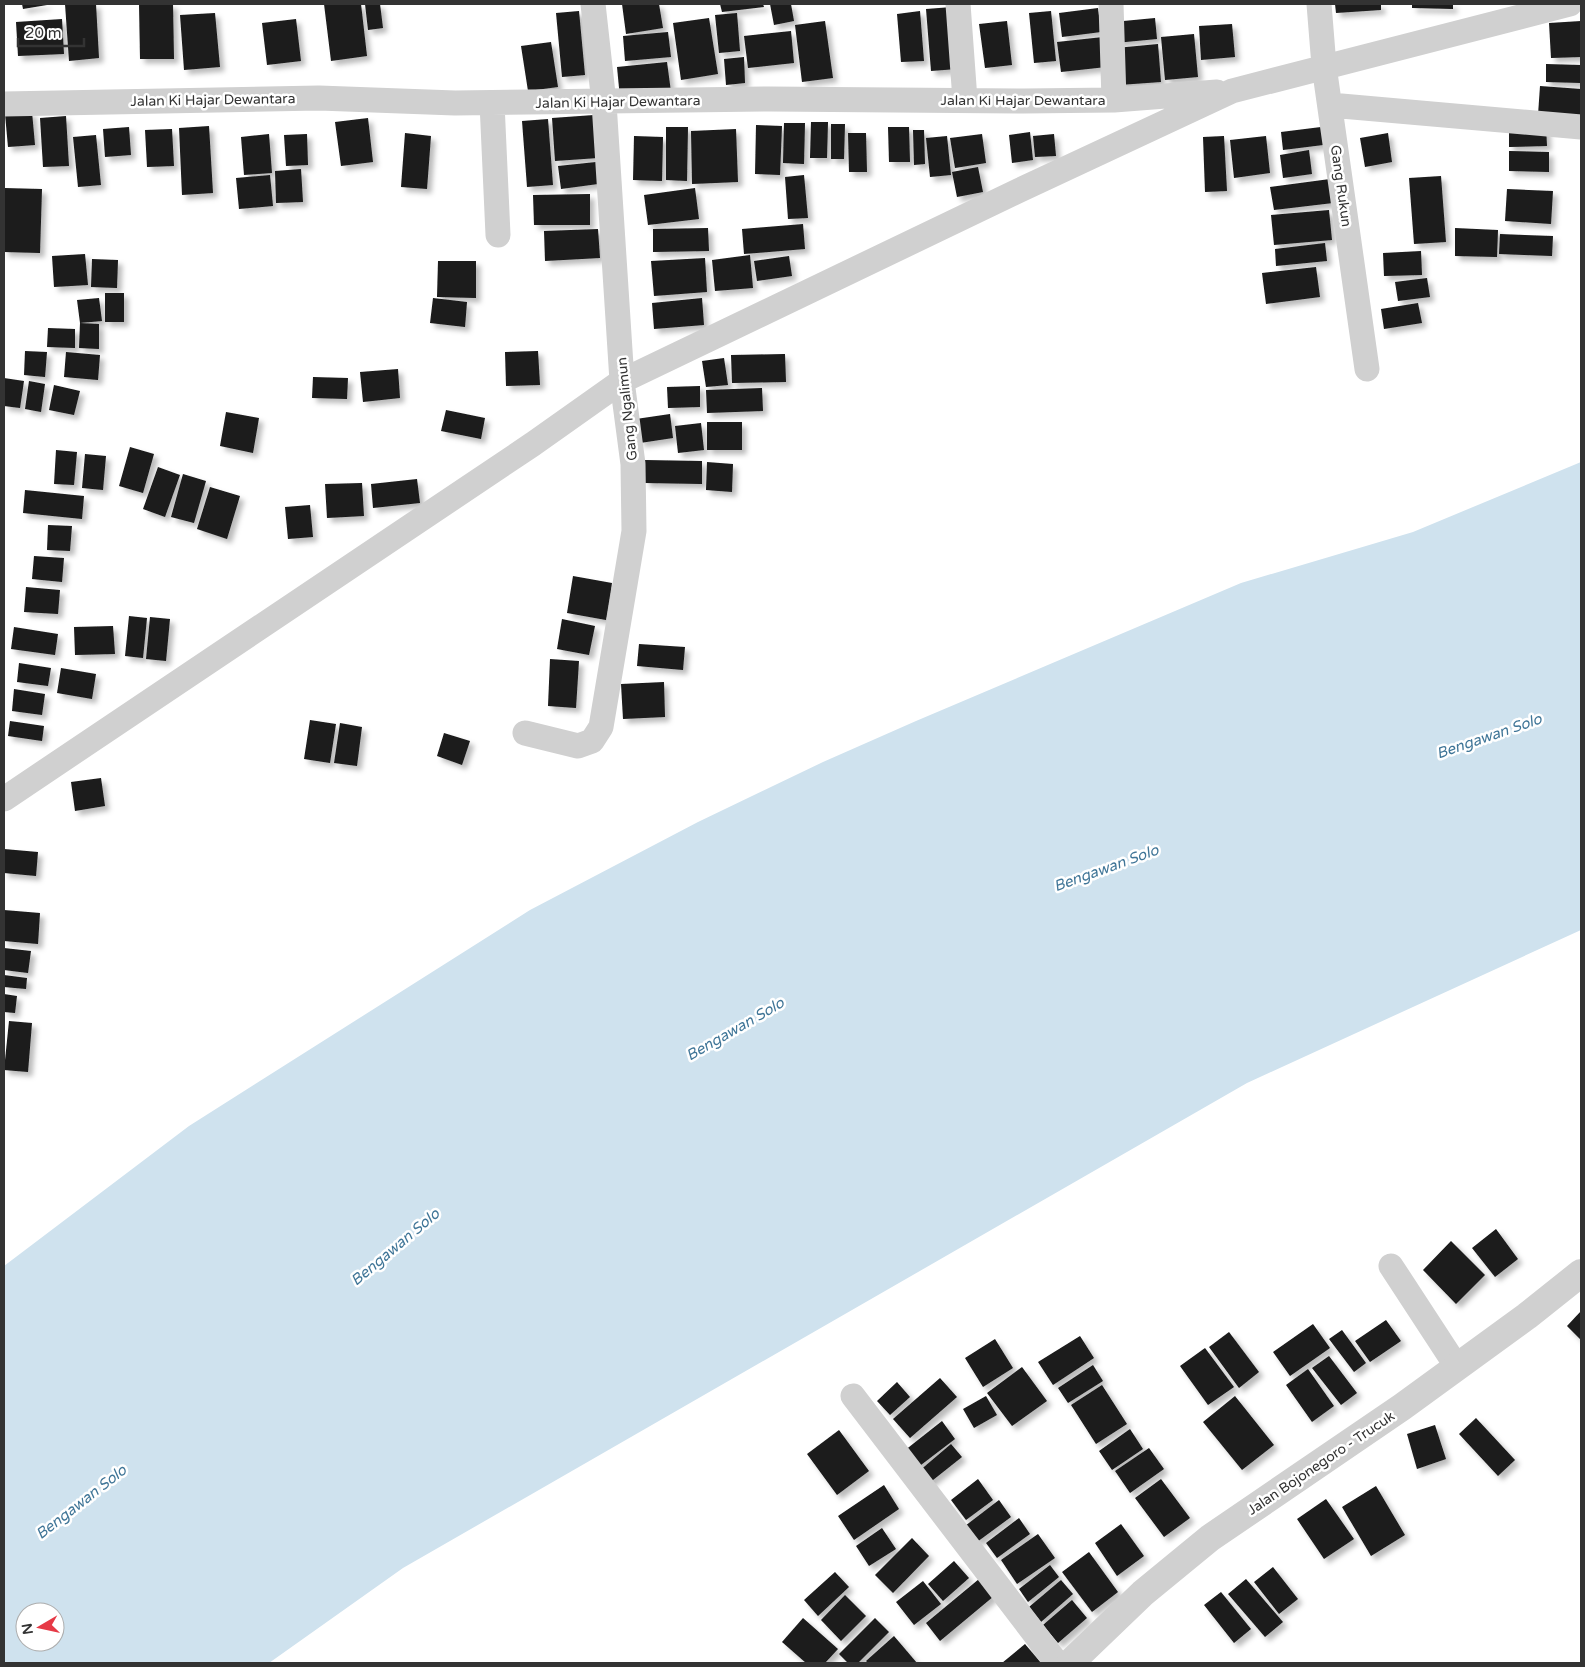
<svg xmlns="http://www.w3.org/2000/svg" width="1585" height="1667" font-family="'Varela Round',sans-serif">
<defs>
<filter id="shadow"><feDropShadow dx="4.5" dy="4.5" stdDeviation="2.5" flood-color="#0004"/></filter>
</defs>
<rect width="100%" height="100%" fill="#fff"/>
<path fill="#cfe2ee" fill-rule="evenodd" d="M1581,462V930L1247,1083L403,1568L269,1663H4V1266L189,1126L530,910L698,822L823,762L916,721L1241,583L1413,532ZM25,1612H55V1642H25Z"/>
<path fill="#1a1a1a" filter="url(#shadow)" d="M22,4H47V5L23,9Z
M65,4H96L99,58L69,61Z
M139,4H173L174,59H140Z
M324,4H361L367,56L331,61Z
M365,4H380L383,28L368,30Z
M622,4H659L663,28L626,34Z
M720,4H763L764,7L722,12Z
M770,4H791L794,21L774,25Z
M1335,4H1381V10L1336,13Z
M1412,4H1453V9L1412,8Z
M952,7L957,69L931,71L926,9Z
M1098,8L1101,32L1062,37L1059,13Z
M579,11L585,75L562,77L556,13Z
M920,11L924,61L901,62L897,14Z
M1051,11L1056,61L1034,63L1029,13Z
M215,13L220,67L184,70L180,15Z
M737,13L740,51L719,53L715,15Z
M709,18L718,74L681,80L673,23Z
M1155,18L1157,39L1115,43L1113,22Z
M62,19L64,54L18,56L16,22Z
M296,19L301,61L267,65L262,23Z
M825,21L833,78L802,82L795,25Z
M1007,21L1012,65L985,68L979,24Z
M1581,21V57L1551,58L1549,23Z
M1232,24L1235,57L1201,60L1199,26Z
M791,31L794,63L748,68L744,36Z
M668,32L671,57L625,61L623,36Z
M1194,34L1198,77L1165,80L1161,37Z
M1103,37L1106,67L1061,72L1057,42Z
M551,42L558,87L528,91L521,46Z
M1158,44L1161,82L1119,85L1116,48Z
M744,57L745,83L726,85L724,59Z
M667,62L671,92L620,98L617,67Z
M1546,64L1581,65V83L1546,82Z
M1540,86L1581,89V118L1538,115Z
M32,112L35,145L8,147L5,114Z
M594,115L598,158L555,161L552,118Z
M66,116L69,166L43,167L40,118Z
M368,118L373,162L341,166L335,122Z
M548,119L553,185L527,187L522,121Z
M811,122H828L827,158H810Z
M784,123H805L804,164L783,163Z
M831,124H845L844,159H831Z
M756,125L782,126L780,175L755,174Z
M209,126L213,193L182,195L179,128Z
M1329,126L1331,144L1283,150L1281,132Z
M129,127L131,155L105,157L103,129Z
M666,127H688L687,181L666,180Z
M888,127H909L910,162H889Z
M1546,127L1547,146L1509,147V128Z
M172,129L174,166L147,167L145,130Z
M736,129L738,182L692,184L691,131Z
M913,130H924L925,164L914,165Z
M1030,132L1033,160L1012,163L1009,135Z
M405,133L431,136L427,189L401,187Z
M848,133H866L867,172H849Z
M1388,133L1392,162L1365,167L1360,138Z
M269,134L272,173L244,175L241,137Z
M307,134L308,165L286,166L284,135Z
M982,134L986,163L955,168L950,138Z
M1054,134L1056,156L1035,157L1033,136Z
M96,135L101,185L78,187L73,137Z
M634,136L663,137L662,181L633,180Z
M947,136L951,175L930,177L926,138Z
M1224,136L1227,191L1205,192L1203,137Z
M1266,136L1270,173L1234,178L1230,140Z
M1309,150L1312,174L1283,178L1280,155Z
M1509,151L1549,152V172L1509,171Z
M596,162L598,184L561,189L558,166Z
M978,167L983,192L957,197L952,172Z
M301,169L303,202L276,203L275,171Z
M270,175L273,206L239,209L236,178Z
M804,175L808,218L788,219L785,177Z
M1441,176L1446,242L1414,244L1409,178Z
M1330,179L1333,203L1274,210L1270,187Z
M4,188L42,189L40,253L4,252Z
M695,188L699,219L648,225L644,195Z
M1507,189L1553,191L1551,224L1505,221Z
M590,194V225H534L533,195Z
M1329,210L1332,240L1274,245L1271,215Z
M803,224L805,249L744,254L742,229Z
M708,228L709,251L653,252V229Z
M1455,228L1498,230L1497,257L1455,256Z
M598,229L600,258L545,261L544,231Z
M1500,234L1553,236L1552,256L1499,254Z
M1325,243L1327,261L1276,266L1275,249Z
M1421,251L1422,275L1384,276L1383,253Z
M85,254L88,285L54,287L52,256Z
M750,255L753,288L715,291L712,260Z
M789,256L792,276L757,281L754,261Z
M705,258L707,292L654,296L651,261Z
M92,259L118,260L117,288L91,287Z
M438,261H476V298L437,297Z
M1316,267L1320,297L1266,304L1262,273Z
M1427,278L1430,297L1398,301L1395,282Z
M105,293H124V322H105Z
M99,298L102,321L80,323L77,300Z
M433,298L467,302L465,327L430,323Z
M702,298L704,325L654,329L652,303Z
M1418,303L1422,323L1384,329L1381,309Z
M80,323L99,324V349L79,348Z
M48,328L75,329V348L47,347Z
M25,351L47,352L45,377L24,375Z
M538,351L540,385L506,386L505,352Z
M66,352L100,355L98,380L64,377Z
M785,354L786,382L732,383L731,355Z
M724,358L728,385L706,387L702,361Z
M398,369L400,398L363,402L360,372Z
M313,377L348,378L347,399L312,398Z
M4,378L24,381L20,408L4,406Z
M29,381L45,384L41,412L25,409Z
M54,385L80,391L74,415L49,410Z
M700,386V407L668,408L667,387Z
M762,388L763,411L707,413L706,390Z
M446,410L485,418L481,439L441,431Z
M226,412L259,418L253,453L220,446Z
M670,414L673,438L640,443L636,419Z
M707,422H742V450H707Z
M701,423L704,450L678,453L675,426Z
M130,447L154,454L143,493L119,486Z
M56,450L77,452L74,485L54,484Z
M85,454L106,456L103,490L82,488Z
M645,460L702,461V484L645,483Z
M707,462L733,464L732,492L706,490Z
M158,467L180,475L165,517L143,509Z
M183,474L206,481L194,523L171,517Z
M417,479L420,503L373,508L371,484Z
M362,483L364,516L327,518L325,484Z
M210,487L240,496L227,539L197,529Z
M25,490L84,496L82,519L23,513Z
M310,505L313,537L288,539L285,507Z
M48,525L72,526L70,551L47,550Z
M34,556L64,558L62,582L32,579Z
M573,576L612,583L606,620L567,613Z
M26,587L60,590L58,614L24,612Z
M129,616L147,618L143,658L125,656Z
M150,617L170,619L166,661L146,659Z
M562,619L595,626L589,655L557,649Z
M113,626L115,654L75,655L74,627Z
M14,627L58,634L55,655L11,649Z
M639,644L685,647L683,670L637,666Z
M550,659L579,661L576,708L548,706Z
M19,663L51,668L48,686L17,682Z
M61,668L96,674L92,699L57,693Z
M664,682L665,717L623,719L621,684Z
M14,689L45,694L42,715L12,711Z
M310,720L336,724L330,763L304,759Z
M10,721L44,726L42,741L8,736Z
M340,723L362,727L357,766L334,763Z
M444,733L470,741L462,765L437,756Z
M101,778L105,806L75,811L71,782Z
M4,849L38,852L36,876L4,873Z
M4,910L40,913L38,944L4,941Z
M4,948L31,951L28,973L4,970Z
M4,975L27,978L26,989L4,987Z
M4,994L17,996L15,1013L4,1012Z
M9,1021L32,1023L28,1072L4,1070Z
M1496,1229L1518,1259L1495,1277L1472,1248Z
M1451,1241L1485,1275L1456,1304L1423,1270Z
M1581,1311V1340L1567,1326Z
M1386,1320L1401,1341L1370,1362L1355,1341Z
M1313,1324L1330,1348L1290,1376L1273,1352Z
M1342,1330L1366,1363L1354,1372L1329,1339Z
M1229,1332L1259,1372L1239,1388L1209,1347Z
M1080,1336L1094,1358L1053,1385L1038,1362Z
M995,1339L1013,1368L983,1387L965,1358Z
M1205,1348L1234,1387L1208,1405L1180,1366Z
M1329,1356L1357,1393L1341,1405L1312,1368Z
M1093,1365L1103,1381L1068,1403L1058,1388Z
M1022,1367L1047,1401L1012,1426L987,1393Z
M1308,1369L1334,1406L1312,1422L1286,1385Z
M940,1378L957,1397L910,1438L893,1419Z
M897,1382L910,1397L890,1415L877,1401Z
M1102,1385L1127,1424L1096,1444L1071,1405Z
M986,1396L997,1415L974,1428L963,1409Z
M1235,1396L1274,1445L1242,1470L1203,1422Z
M1476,1418L1515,1460L1498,1476L1459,1434Z
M942,1421L955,1439L917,1468L904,1451Z
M1435,1425L1446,1459L1417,1469L1407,1434Z
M1130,1429L1143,1449L1112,1470L1099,1451Z
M839,1430L869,1471L837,1495L807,1454Z
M951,1444L962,1457L928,1484L918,1472Z
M1149,1448L1164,1469L1130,1493L1115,1471Z
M978,1479L993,1500L966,1520L951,1500Z
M1161,1479L1190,1518L1164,1537L1135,1498Z
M884,1485L899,1509L854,1540L838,1516Z
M1376,1486L1405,1535L1371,1556L1342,1507Z
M1326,1499L1354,1539L1324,1559L1297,1519Z
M999,1500L1011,1517L977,1542L965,1526Z
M1019,1518L1030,1534L997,1558L986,1543Z
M1121,1524L1144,1556L1117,1576L1095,1543Z
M882,1528L896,1549L869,1566L856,1546Z
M1038,1534L1055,1558L1017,1584L1001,1560Z
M912,1538L929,1556L893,1593L875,1575Z
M1089,1552L1118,1592L1092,1612L1062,1572Z
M954,1561L969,1578L943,1601L928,1584Z
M1050,1565L1059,1577L1028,1602L1019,1589Z
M1273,1567L1298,1599L1279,1614L1254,1582Z
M835,1572L849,1587L818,1616L804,1600Z
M979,1579L994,1596L940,1641L926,1623Z
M1246,1579L1283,1622L1265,1637L1228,1594Z
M1061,1580L1073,1594L1041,1622L1029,1607Z
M923,1581L941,1604L914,1625L896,1602Z
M1221,1592L1251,1629L1234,1643L1204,1605Z
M845,1595L866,1616L841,1641L821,1620Z
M1072,1600L1087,1618L1058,1643L1043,1625Z
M803,1618L838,1649L825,1663H806L782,1642Z
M875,1618L889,1632L858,1663H848L839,1654Z
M894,1636L917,1663H868L866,1661Z
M1025,1644L1041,1663H1002Z"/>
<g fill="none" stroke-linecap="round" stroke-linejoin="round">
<path stroke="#d0d0d0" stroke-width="25" d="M958,4L965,100
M1111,4L1114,100
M1319,4L1324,66L1367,369
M492,103L498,235
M4,104L319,98L455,103L770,99L1024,101L1114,100L1217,92
M1330,105L1581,127
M525,733L578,746L592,741L601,727L634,531L633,464L622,381L604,103L593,4
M4,799L533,444L622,381L1020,190L1232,91L1570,4
M1391,1266L1457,1367
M853,1396L1057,1663"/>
<path stroke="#d0d0d0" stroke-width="28" d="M1070,1663L1143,1593L1210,1538L1402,1407L1527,1316L1581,1273"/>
</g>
<g text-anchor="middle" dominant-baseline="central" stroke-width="5" stroke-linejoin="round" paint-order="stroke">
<g font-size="14" fill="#333" stroke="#fff">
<text transform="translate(213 100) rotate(-1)">Jalan Ki Hajar Dewantara</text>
<text x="1023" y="100">Jalan Ki Hajar Dewantara</text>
<text transform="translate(618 102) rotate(-1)">Jalan Ki Hajar Dewantara</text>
<text transform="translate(1341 186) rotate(82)">Gang Rukun</text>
<text transform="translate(627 409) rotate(-96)">Gang Ngalimun</text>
<text transform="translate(1321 1463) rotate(-34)">Jalan Bojonegoro - Trucuk</text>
</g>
<g font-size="15" font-style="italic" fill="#3f7597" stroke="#fff">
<text transform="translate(1489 736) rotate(-19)">Bengawan Solo</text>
<text transform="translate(1106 868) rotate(-20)">Bengawan Solo</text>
<text transform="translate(735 1029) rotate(-30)">Bengawan Solo</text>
<text transform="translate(395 1247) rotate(-40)">Bengawan Solo</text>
<text transform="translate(81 1502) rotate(-38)">Bengawan Solo</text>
</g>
</g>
<rect width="1585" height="1667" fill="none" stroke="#333333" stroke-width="10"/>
<g transform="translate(40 1627) rotate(261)"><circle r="24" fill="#ffffff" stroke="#adadad"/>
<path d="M0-4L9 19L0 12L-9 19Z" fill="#e63946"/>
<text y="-8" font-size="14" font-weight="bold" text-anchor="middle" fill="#333333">N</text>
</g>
<path d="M18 38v8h66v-8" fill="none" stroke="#333333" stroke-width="2.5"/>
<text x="25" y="38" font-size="15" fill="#333333" stroke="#ffffff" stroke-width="4" paint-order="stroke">20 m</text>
</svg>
